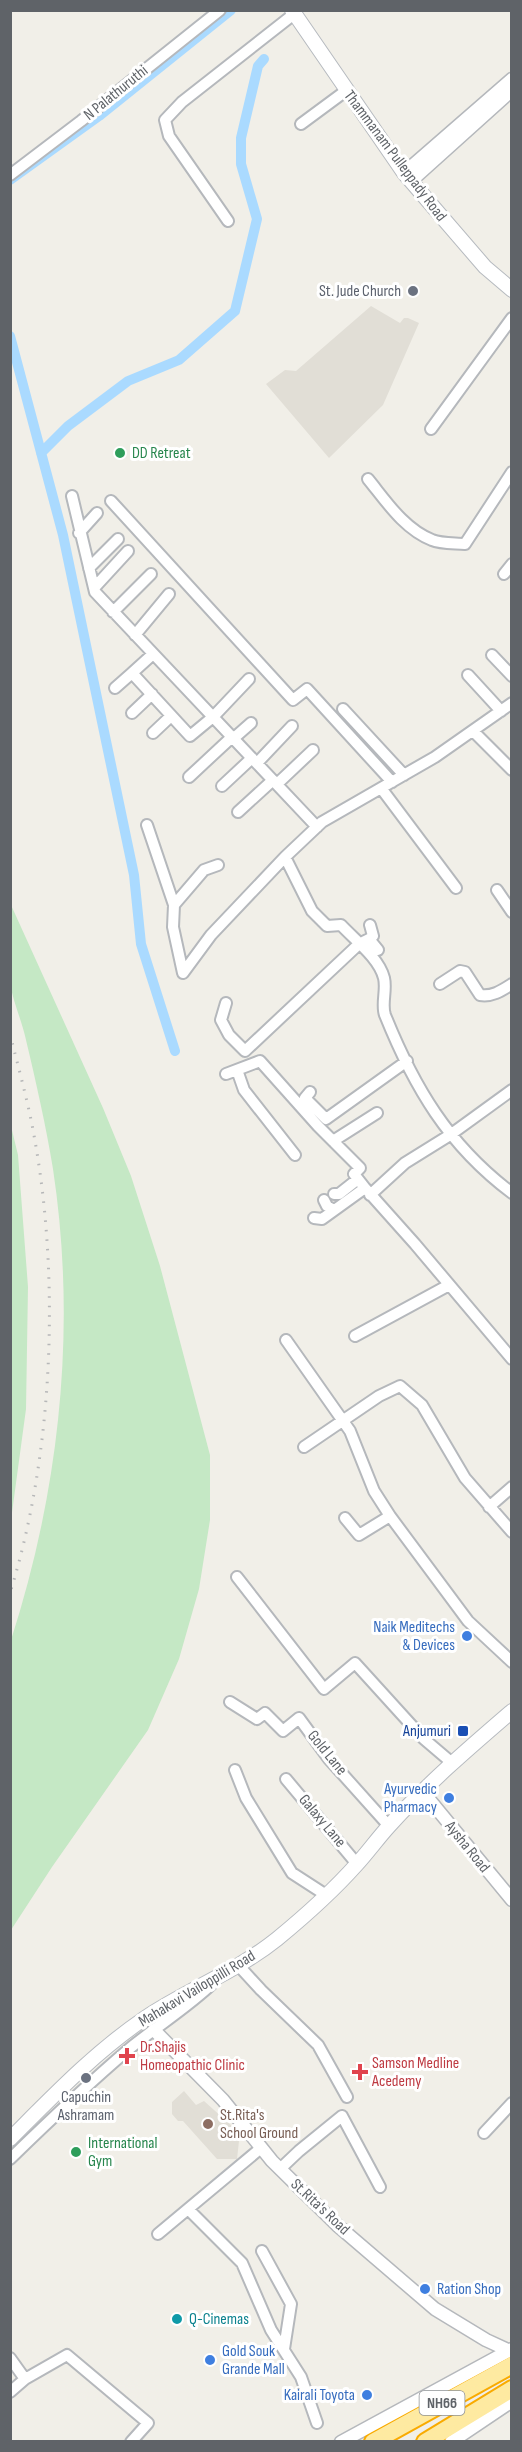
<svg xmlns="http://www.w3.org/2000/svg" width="522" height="2452" font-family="'Sofia Sans Condensed',sans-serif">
<rect width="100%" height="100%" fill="#f1efe8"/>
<path fill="#e1ded6" d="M371,306L400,323L404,318H408L419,323L383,405L329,458L266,384L285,370L296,371Z
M184,2091L196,2105L204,2101L233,2127L239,2141L237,2159H217L183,2121H178L172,2114V2102Z"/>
<path fill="#c5e8c5" d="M11,905L103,1108L131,1176L160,1266L210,1455V1520L199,1589L179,1659L148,1730L52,1867L11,1930V1640C60,1488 77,1327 53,1169C46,1126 36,1082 26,1040C22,1021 13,1002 10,983C7,958 10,930 11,905Z
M10,1122L18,1155L28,1287L26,1409L11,1520Z"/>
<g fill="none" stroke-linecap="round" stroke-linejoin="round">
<path stroke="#aadaff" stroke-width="10" d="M10,180L99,116L231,10
M10,336L63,535L134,875L141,944L175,1051
M41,453L68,426L128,381L179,360L235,311L257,219L241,164V138L258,66L264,59"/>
<defs>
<path id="minor" d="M301,124L347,90
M10,175L81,121L220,10
M228,221L169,136L165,120L182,102L294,14
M431,429L512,318
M368,479C386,501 404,529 432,540C441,544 455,543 465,544L512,472
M72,496L95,592L317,827
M111,501L293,700L307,689L392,782
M79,533L97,513
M89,568L118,539
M504,574L512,564
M94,588L128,551
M113,612L151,574
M135,635L169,594
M153,654L132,673L190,736L213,717L249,679
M492,655L512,676
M468,675L501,711
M115,688L132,673
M343,709L404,775
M132,713L152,694
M473,731L512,770
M153,733L171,716
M234,738L251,723
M257,763L292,726
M189,777L232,737
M277,784L313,750
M222,786L252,758
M381,788L456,888
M238,812L273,780
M147,825L174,905L173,927L183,973
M285,857L312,911L327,926L341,925C355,940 379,958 384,978C387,990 381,1004 385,1015C414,1087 448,1145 512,1193
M497,890L512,912
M174,905L204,870L218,865
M369,939L373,936L370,925
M183,973L211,935L285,857L322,822L435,757L512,703
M440,984L460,971L465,972L480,995C492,997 501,991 512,984
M226,1003L221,1020L229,1035L245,1051L359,944L369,939L378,950
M237,1070L244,1090L295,1155
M226,1074L260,1061L318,1126L360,1168L354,1174L365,1188
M310,1092L305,1098L326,1119L407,1061
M333,1141L377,1113
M334,1194H339L358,1179
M370,1195L405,1163L450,1135L512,1090
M324,1200L327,1206L334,1210
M314,1218L322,1219L365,1188L415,1244L512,1359
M355,1336L449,1285
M286,1340L350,1431L374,1491L390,1516
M304,1447L379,1396L400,1386L422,1405L465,1478L512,1532
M489,1507L512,1487
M345,1518L359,1535L390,1516L468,1621L512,1662
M237,1577L324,1689L355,1663L424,1739L451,1762
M230,1702L257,1719L265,1713L283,1731L299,1718L329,1759L389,1826
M235,1770L246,1798L292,1873L326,1895
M286,1779L357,1864
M239,1966L261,1990L318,2045L347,2097
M484,2133L512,2103
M10,2159C49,2121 88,2084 129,2049C157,2026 187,2008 213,1983
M280,2169L299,2151L342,2116L380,2187
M188,2209L242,2263L271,2330L301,2377L317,2423
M158,2234L261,2148
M262,2251L291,2304L284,2349
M10,2358L25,2379L10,2392
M25,2379L67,2355L148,2423L131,2442"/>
<path id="tertiary" d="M404,173L512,79
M411,181L512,90
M423,1792L512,1900
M154,2030L223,2100L272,2161L337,2225L435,2309L486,2340L512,2352
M341,2442L512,2349
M451,2442L512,2401"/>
<path id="secondary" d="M292,10L404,173L485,267L512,290
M10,2139C53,2096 95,2052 145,2018C188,1989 236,1972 277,1939C305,1916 333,1891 357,1864C368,1852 378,1838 389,1826C427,1784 469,1748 512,1711"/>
<path id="trunk" d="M373,2442L512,2365
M425,2442L512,2389"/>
</defs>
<use href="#minor" stroke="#b5b8bc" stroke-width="14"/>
<use href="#tertiary" stroke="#b5b8bc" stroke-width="15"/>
<use href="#secondary" stroke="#b6babf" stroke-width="16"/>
<use href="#trunk" stroke="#f9ab00" stroke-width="20"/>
<use href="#minor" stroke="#fff" stroke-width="10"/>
<use href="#tertiary" stroke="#fff" stroke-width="12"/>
<use href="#secondary" stroke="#fff" stroke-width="14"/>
<use href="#trunk" stroke="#feeaa1" stroke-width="16"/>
<path stroke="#b6b7b8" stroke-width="3" stroke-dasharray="1.5 8" stroke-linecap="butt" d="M10,1034C19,1070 29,1105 35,1141C60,1282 53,1456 10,1593"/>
</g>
<g fill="#6b7280" stroke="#fff" stroke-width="2">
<circle cx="413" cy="291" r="6"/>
<circle cx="86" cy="2078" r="6"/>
</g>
<g fill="#2e9e5b" stroke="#fff" stroke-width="2">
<circle cx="120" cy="453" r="6"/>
<circle cx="76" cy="2152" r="6"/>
</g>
<g fill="#3f7fe0" stroke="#fff" stroke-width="2">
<circle cx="467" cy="1636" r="6"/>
<circle cx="449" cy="1798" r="6"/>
<circle cx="425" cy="2289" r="6"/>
<circle cx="210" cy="2360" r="6"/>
<circle cx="367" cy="2395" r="6"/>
</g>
<rect fill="#1a4fb4" stroke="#fff" stroke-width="2" x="457" y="1725" width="12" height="12" rx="3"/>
<g fill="#e0444e" stroke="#fff" stroke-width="2">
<path d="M124 2047h6v6h6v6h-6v6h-6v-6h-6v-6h6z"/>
<path d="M357 2063h6v6h6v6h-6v6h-6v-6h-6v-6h6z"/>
</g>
<circle fill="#8d6e63" stroke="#fff" stroke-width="2" cx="208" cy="2124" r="6"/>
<circle fill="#0f9aa8" stroke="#fff" stroke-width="2" cx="177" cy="2319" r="6"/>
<g text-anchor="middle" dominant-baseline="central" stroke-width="6" stroke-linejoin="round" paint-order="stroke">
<rect fill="#fff" stroke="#8f9295" stroke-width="1.5" x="419.5" y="2391" width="45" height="24" rx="4.5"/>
<g font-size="15" font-weight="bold" fill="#5f6368">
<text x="442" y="2403">NH66</text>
</g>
<g font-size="16" fill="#5f6368" stroke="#fff">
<text transform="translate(116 93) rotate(-39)">N Palathuruthi</text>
<text transform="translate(395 156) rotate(53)">Thammanam Pulleppady Road</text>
<text transform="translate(327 1753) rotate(51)">Gold Lane</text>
<text transform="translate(322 1821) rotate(50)">Galaxy Lane</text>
<text transform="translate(467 1847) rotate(51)">Aysha Road</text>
<text transform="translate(197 1989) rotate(-31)">Mahakavi Vailoppilli Road</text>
<text transform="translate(320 2207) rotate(43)">St.Rita's Road</text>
</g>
<g font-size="16" fill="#5b616d" stroke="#fff" text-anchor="end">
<text x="401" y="291">St. Jude Church</text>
<text x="86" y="2097" text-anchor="middle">Capuchin<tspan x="86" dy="18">Ashramam</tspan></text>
</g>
<g font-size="16" fill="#27864d" stroke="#fff" text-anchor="start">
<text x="132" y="453">DD Retreat</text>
<text x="88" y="2143">International<tspan x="88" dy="18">Gym</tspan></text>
</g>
<g font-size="16" fill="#366cbe" stroke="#fff" text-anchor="end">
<text x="455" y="1627">Naik Meditechs<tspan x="455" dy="18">&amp; Devices</tspan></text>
<text x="437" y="1789">Ayurvedic<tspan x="437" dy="18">Pharmacy</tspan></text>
<text x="437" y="2289" text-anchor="start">Ration Shop</text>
<text x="222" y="2351" text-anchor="start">Gold Souk<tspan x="222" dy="18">Grande Mall</tspan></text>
<text x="355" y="2395">Kairali Toyota</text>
</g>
<g font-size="16" fill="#164399" stroke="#fff" text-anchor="end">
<text x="451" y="1731">Anjumuri</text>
</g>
<g font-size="16" fill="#be3a42" stroke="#fff" text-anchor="start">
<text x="140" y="2047">Dr.Shajis<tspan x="140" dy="18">Homeopathic Clinic</tspan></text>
<text x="372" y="2063">Samson Medline<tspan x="372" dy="18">Acedemy</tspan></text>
</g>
<g font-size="16" fill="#785e54" stroke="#fff" text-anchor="start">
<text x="220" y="2115">St.Rita's<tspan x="220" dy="18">School Ground</tspan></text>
</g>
<g font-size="16" fill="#0d838f" stroke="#fff" text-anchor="start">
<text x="189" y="2319">Q-Cinemas</text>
</g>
</g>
<rect width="522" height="2452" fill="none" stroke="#5f6368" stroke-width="24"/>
</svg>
